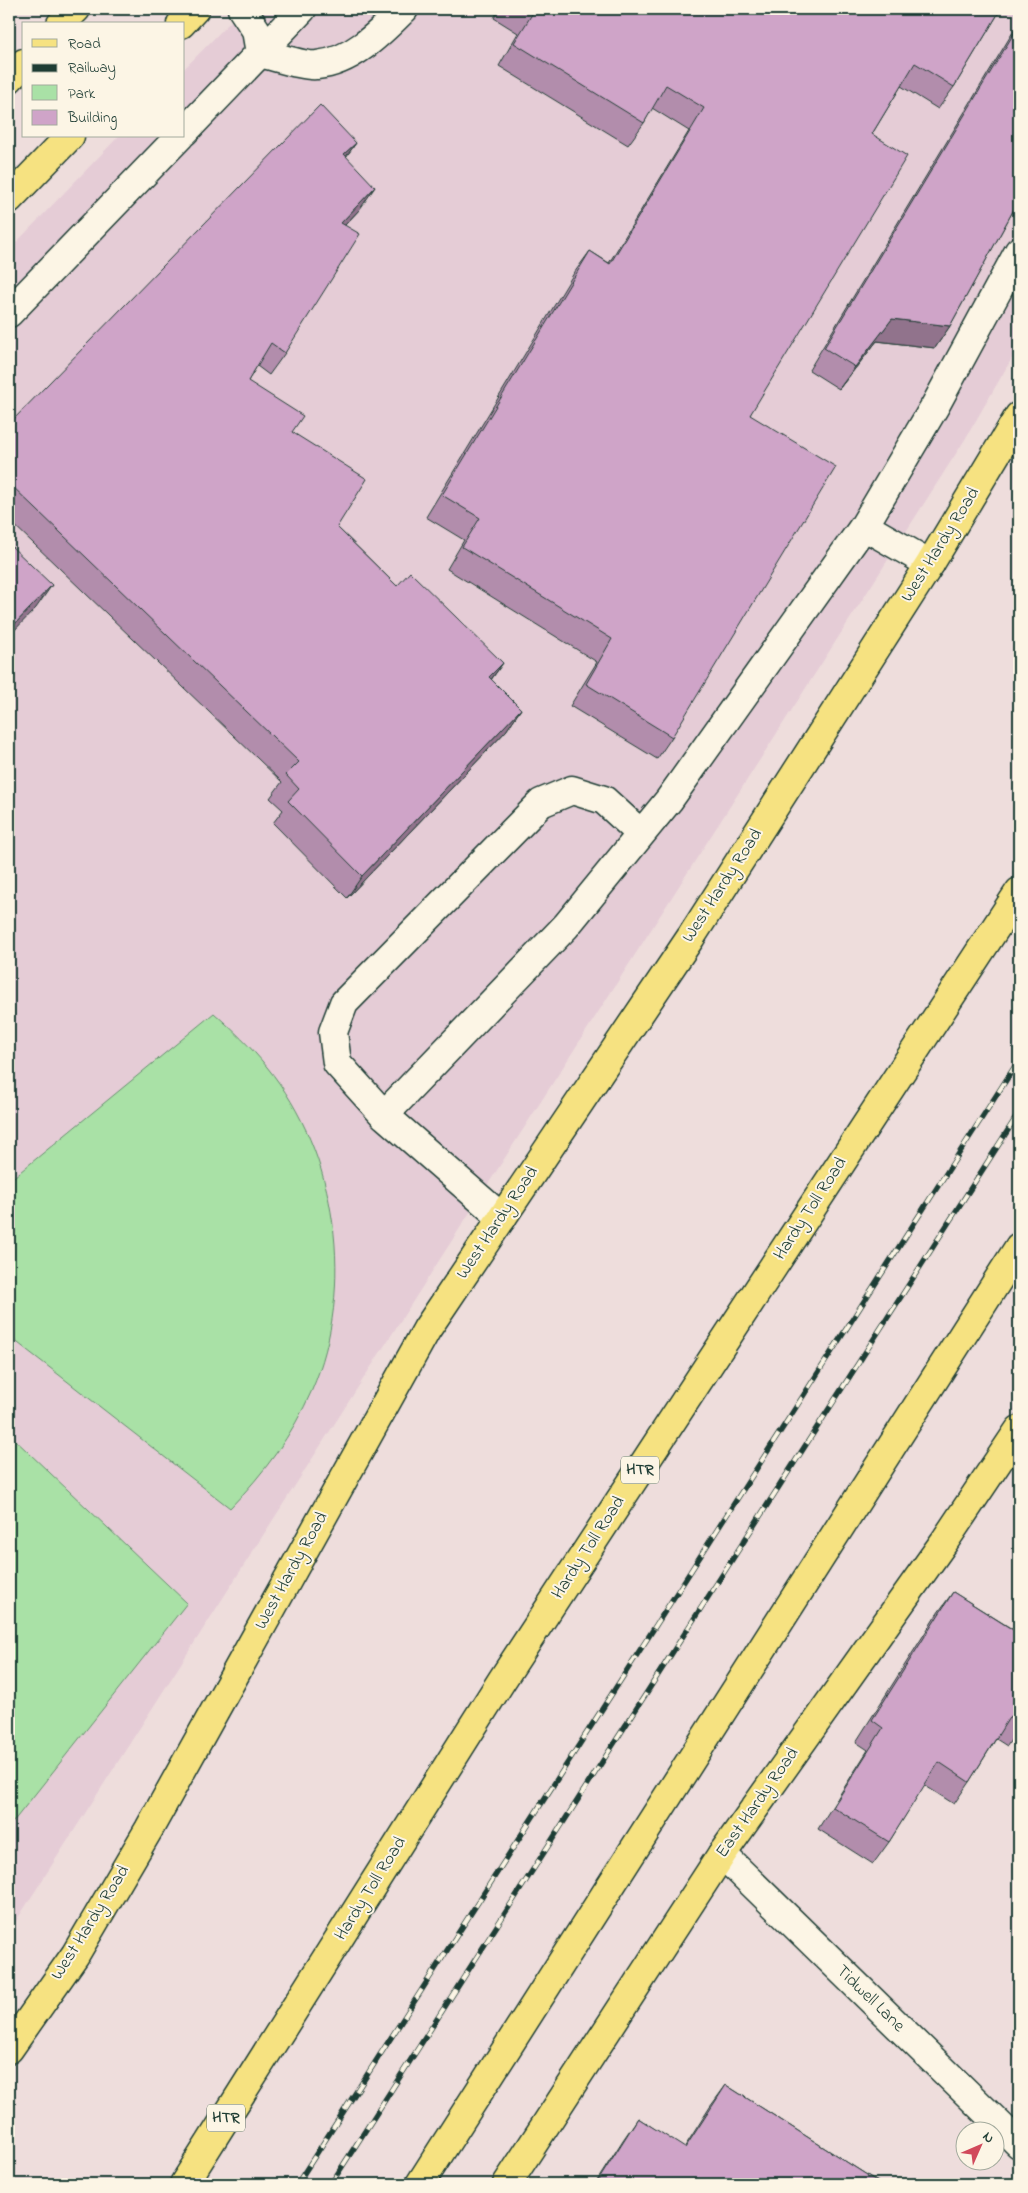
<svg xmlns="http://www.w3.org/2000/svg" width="1028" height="2193" font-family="'Indie Flower',sans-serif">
<rect width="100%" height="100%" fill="#eedddc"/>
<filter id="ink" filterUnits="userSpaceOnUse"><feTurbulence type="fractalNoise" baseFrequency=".02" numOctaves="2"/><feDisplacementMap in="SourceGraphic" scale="10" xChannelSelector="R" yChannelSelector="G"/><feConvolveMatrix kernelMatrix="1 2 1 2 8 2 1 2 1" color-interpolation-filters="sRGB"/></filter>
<g filter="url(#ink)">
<path fill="#e5ccd6" d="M243,9H1019V346L964,441L9,1932V250L119,136H184V69Z"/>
<path fill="#a9e1a6" stroke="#648f6d" d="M214,1013C233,1030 251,1047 267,1067C338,1154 356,1287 312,1390C292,1436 264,1473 230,1508L9,1336V1181Z
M9,1434L187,1603L9,1827Z"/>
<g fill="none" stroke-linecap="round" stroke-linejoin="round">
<defs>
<path id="minor" d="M242,9L256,30L260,53
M260,53C274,56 305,67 317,65C352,62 381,32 404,9
M184,132L302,9
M9,313L180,136
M864,526L930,564
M384,1115L337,1063L333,1032L344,1003L541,803L572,790L604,800L641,834
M502,1218L384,1115L566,926L669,800L864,526L935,406L1019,251
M722,1854L1019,2144"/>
<path id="major" d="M61,24L76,9
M181,24L195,9
M9,79L24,63
M9,199L70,136
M9,2049L75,1955L149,1829L427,1329L691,937L930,564L1019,416
M507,2184L722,1854L944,1542L1019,1430"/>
<path id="highway" d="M184,2184L502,1680L1019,892
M420,2184L1019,1247"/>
</defs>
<use href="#minor" stroke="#1f3d34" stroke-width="31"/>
<use href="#major" stroke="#1f3d34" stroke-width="31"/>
<use href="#highway" stroke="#1f3d34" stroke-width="31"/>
<use href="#minor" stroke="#fcf5e5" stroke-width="28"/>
<use href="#major" stroke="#f6e281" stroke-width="28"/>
<use href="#highway" stroke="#f6e281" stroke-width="28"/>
<defs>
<path id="rail" d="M297,2184L1019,1060
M331,2184L1019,1113"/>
</defs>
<use href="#rail" stroke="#1f3d34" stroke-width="5.5"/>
<use href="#rail" stroke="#fcf5e5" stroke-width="4" stroke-dasharray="11" stroke-linecap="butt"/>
</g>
<path fill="#b28dac" stroke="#1f3d34" d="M499,9H1001L954,87L938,109L901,86L872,134L750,415L672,737L657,759L570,706L597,662L447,569L464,540L426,517L574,273L590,251L609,263L689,131L652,108L644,123L628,145L499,66L518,33L494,18Z
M1019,22V200L950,326L935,348L877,341L839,389L809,370Z
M356,143L346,157L360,209L345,225L285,353L269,375L257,366L248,381L292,432L337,527L397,586L503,663L491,680L521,709L506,731L347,898L273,823L283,810L270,798L282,782L9,520V424Z
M953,1592L1017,1632L1019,1629V1728L1007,1746L996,1739L969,1782L954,1804L924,1785L889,1842L873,1864L818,1829L868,1750L856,1742L937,1614Z
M726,2085L881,2184H595L623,2140L638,2118L684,2148L710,2107Z"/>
<path fill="#91738c" stroke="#1f3d34" d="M356,143L340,165L344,154Z
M375,187L360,209L326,245L341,223Z
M892,319L950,326L935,348L877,341L839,389L855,367Z
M52,585L36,608L9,636V630Z
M503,663L487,685L489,677Z
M521,709L506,731L347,898L362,876Z"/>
<path fill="#cfa4c8" stroke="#1f3d34" d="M530,9H1001L954,87L915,63L872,134L907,156L750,415L836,467L672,737L586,684L612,639L462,547L480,518L442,495L590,251L610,264L704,108L666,85L644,123L514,43L534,11Z
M1019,25V200L950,326L892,319L855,367L824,348Z
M320,105L356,143L344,154L375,187L341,223L360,234L285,353L271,343L248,381L303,416L292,432L367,479L337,527L397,586L410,572L503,663L489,677L521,709L362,876L288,801L299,789L286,775L299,762L9,483V424Z
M9,544L52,585L9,630Z
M953,1592L1018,1633L1019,1630V1722L1010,1716L969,1782L939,1762L889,1842L833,1807L883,1728L872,1720Z
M726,2085L881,2184H596L638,2118L685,2148Z"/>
</g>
<g text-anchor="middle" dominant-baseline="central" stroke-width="4" stroke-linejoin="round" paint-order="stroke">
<g fill="#fcf5e5" stroke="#617469" stroke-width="1">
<rect x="621" y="1456.5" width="38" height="27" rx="4"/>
<rect x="207" y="2104.5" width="38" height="27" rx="4"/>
</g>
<g font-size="16" font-weight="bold" fill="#1f3d34">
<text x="640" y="1470">HTR</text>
<text x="226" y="2118">HTR</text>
</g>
<g font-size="18" fill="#1f3d34" stroke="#fcf5e5">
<text transform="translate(941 545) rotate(-58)">West Hardy Road</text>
<text transform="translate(723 886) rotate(-57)">West Hardy Road</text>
<text transform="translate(811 1209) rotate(-57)">Hardy Toll Road</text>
<text transform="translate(498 1223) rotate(-56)">West Hardy Road</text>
<text transform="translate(589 1548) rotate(-57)">Hardy Toll Road</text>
<text transform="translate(292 1571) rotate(-61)">West Hardy Road</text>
<text transform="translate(758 1803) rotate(-55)">East Hardy Road</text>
<text transform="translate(371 1889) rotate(-58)">Hardy Toll Road</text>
<text transform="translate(91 1923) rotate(-58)">West Hardy Road</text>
<text transform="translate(870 1999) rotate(44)">Tidwell Lane</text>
</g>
</g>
<rect width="1028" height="2193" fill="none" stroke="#fcf5e5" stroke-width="30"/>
<rect x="15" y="15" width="998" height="2163" fill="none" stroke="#1f3d34" stroke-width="2" filter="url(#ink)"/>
<rect x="22" y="22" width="162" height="115" fill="#fcf5e5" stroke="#a4ab9e"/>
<rect x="32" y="39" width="25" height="8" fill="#f6e281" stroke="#a4ab9e"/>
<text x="68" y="48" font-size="15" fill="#1f3d34">Road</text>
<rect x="32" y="64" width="25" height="8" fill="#1f3d34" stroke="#a4ab9e"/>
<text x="68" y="72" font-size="15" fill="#1f3d34">Railway</text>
<rect x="32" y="85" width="25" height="15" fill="#a9e1a6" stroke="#a4ab9e"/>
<text x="68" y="98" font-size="15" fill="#1f3d34">Park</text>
<rect x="32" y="110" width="25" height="15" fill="#cfa4c8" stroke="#a4ab9e"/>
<text x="68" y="122" font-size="15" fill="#1f3d34">Building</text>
<g transform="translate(980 2146) rotate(45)"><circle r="24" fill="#fcf5e5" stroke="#a4ab9e"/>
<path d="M0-4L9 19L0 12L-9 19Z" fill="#d1495b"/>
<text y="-8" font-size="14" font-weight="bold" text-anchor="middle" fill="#1f3d34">N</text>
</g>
</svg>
